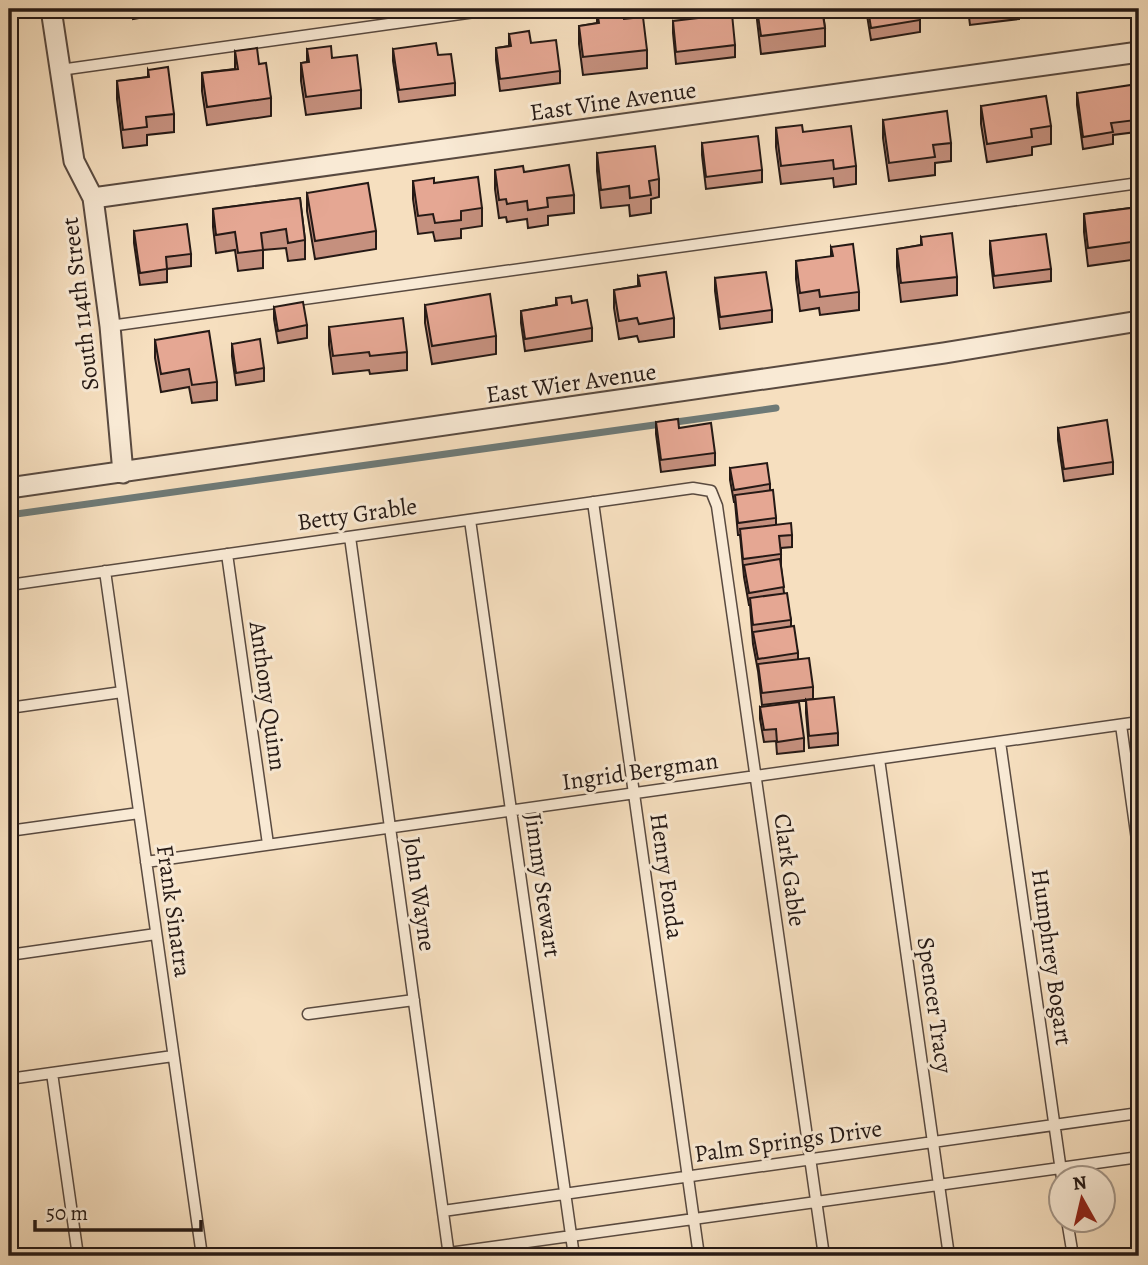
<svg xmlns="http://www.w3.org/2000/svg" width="1148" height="1265" font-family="Alegreya,serif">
<rect width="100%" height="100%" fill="#f6dfbf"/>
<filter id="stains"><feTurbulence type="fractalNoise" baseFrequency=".00286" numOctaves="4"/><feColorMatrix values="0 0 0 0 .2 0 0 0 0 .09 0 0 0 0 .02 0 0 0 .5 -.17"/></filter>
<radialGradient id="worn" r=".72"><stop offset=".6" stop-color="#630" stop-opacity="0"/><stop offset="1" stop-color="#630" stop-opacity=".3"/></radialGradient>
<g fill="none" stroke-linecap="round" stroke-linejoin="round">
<path stroke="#6e7a77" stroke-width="7" d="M9,515L776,408"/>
<defs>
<path id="lane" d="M60,70L496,9
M110,326L1139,183
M593,502L699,1256
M470,520L574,1256
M350,537L449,1256
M227,554L268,844
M105,571L202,1256
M9,585L693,488L711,491L717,506L824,1256
M9,708L122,692
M1121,725L1139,854
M1000,742L1062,1178
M879,759L949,1256
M9,831L139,813
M146,862L1139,722
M9,955L156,934
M308,1014L414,1000
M52,1073L78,1256
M9,1079L173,1056
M443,1211L1139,1113
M1067,1220L1073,1256
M449,1253L1139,1157"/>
<path id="street" d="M51,9L74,161L93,198L110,326L123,473
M93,198L1139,52
M9,488L944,353L1139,321"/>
</defs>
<use href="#lane" stroke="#594a40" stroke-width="13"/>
<use href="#street" stroke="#594a40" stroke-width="23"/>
<use href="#lane" stroke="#f9ead5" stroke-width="10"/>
<use href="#street" stroke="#f9ead5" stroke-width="19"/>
</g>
<path fill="#c5907e" stroke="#251915" stroke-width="2" d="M9,9H10V22L9,23Z
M111,9H167V13L133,19L131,10L112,13Z
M757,9H834V11L823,13L825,28V46L761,54L757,20Z
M866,9H919L920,20V32L871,40Z
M968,9H1019V19L970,25Z
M1063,9H1090L1064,13Z
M597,11L624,19L647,50V68L583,75L579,44V26L597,23Z
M673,21L735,45V57L676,64L673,33Z
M509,34L531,43L560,71V83L500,91L496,60V48L509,46Z
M307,49L332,58L361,90V108L306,115L301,81V63L307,62Z
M393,49L455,83V95L399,102L393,61Z
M235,51L259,64L271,98V116L207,125L202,91V73L235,69Z
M148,70L174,114V132L147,135V145L123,148L117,99V81L148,77Z
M1077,93L1136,120V132L1113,135V144L1083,149L1077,105Z
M981,106L1051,126V144L1032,147V155L987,162L981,124Z
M883,120L951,143V161L935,163V175L889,181L883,138Z
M776,128L803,132L856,166V184L834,187L833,178L781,184L776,147Z
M702,143L762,170V182L706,189L702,155Z
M597,153L659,179V197L651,199V213L630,216L629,205L601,208L597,171Z
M495,170L524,172L574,195V213L548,216V225L528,228L527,219L507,222L506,217L499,218L495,189Z
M413,181L434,183L482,208V226L461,229V238L435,241L433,232L418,234L413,199Z
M307,193L376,231V249L315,259L307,211Z
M300,198L305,240V259L288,261L286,248L263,250V268L238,271L235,250L216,253L213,227V209Z
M1139,207V259L1088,266L1084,232V214Z
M134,231L191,254V266L167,269V282L140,285L134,243Z
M921,237L957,277V295L901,302L897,267V249L921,245Z
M990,241L1051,269V281L994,288L990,254Z
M831,247L859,292V310L820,315L819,308L800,311L796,279V261L831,257Z
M638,276L674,318V337L639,342L637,336L619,339L614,308V290L638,286Z
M715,278L772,310V322L720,329L715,291Z
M556,298L572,303L592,328V341L525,351L521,323V311L556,305Z
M425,305L496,336V354L432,364L425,323Z
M274,307L307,325V338L278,343L274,319Z
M329,327L407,352V370L370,374L369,370L333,374L329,345Z
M155,340L217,382V400L192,403L189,387L161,392L155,358Z
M232,344L264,368V381L236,385L232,356Z
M656,422L679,428L715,453V465L661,472L656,434Z
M1058,428L1113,462V474L1064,481L1058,440Z
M730,468L770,484V490L776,518V525L792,535V547L781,548V567L784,593L791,620V626L798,653V659L813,687V699L762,705L758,671L753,644L750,605H749L744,577L740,535H738L735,502H734L730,480Z
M806,700L838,733V745L809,748L806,713Z
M760,707L804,738V751L777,754L776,741L764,742L760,719Z"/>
<path fill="#e5a793" stroke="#251915" stroke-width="2" d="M616,9H623L624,19L643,17L647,50L583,57L579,26L599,23L597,11Z
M757,9H822L825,28L761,36Z
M868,9H919L920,20L871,28Z
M969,9H1006L970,13Z
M732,14L735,45L676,52L673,21Z
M529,31L531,43L556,40L560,71L500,79L496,48L511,46L509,34Z
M436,43L438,55L451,54L455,83L399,90L393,49Z
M331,46L332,58L357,55L361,90L306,97L301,63L309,62L307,49Z
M257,48L259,64L266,63L271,98L207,107L202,73L238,69L235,51Z
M168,67L174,114L146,117L147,127L123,130L117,81L149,77L148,70Z
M1131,85L1136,120L1111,123L1113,132L1083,137L1077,93Z
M1046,96L1051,126L1031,129L1032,137L987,144L981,106Z
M947,111L951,143L933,145L935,157L889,163L883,120Z
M802,125L803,132L851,126L856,166L834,169L833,160L781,166L776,128Z
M758,136L762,170L706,177L702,143Z
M655,146L659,179L649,181L651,195L630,198L629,186L601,190L597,153Z
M569,165L574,195L547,198L548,207L528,210L527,201L507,204L506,199L499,200L495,170L523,166L524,172Z
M478,177L482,208L461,211V220L435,223L433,214L418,216L413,181L434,178V183Z
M368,183L376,231L315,241L307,193Z
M300,198L305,240L288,243L286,229L261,233L263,250L238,253L235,232L216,235L213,209Z
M1139,207V241L1088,248L1084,214Z
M187,224L191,254L166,257L167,269L140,273L134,231Z
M952,233L957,277L901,283L897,249L922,245L921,237Z
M1046,234L1051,269L994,276L990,241Z
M853,244L859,292L820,297L819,290L800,293L796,261L833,256L831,247Z
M666,272L674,318L639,324L637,318L619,321L614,290L640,286L638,276Z
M766,272L772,310L720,317L715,278Z
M490,294L496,336L432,346L425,305Z
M571,296L572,303L587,300L592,328L525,339L521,311L557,305L556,298Z
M303,302L307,325L278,331L274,307Z
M403,318L407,352L370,356L369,352L333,356L329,327Z
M209,331L217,382L192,385L189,369L161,374L155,340Z
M260,339L264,368L236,373L232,344Z
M678,419L679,428L711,423L715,453L661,460L656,422Z
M1107,420L1113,462L1064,469L1058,428Z
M767,463L770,484L734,490L730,468Z
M773,490L776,518L738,523L735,495Z
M791,523L792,535L779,536L781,554L743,559L740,529Z
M780,559L784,587L749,593L744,565Z
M787,593L791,620L753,625L750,598Z
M794,626L798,653L758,659L753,632Z
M809,658L813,687L762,693L758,664Z
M834,697L838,733L809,736L806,700Z
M799,702L804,738L777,742L776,729L764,730L760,707Z"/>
<g text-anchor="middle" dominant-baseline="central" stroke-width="6" stroke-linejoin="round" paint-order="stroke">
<g font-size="24" fill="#251915" stroke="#f9ead5">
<text transform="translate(613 101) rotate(-8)">East Vine Avenue</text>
<text transform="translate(80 304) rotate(-97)">South 114th Street</text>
<text transform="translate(571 383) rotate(-8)">East Wier Avenue</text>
<text transform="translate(357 514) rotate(-8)">Betty Grable</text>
<text transform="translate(268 696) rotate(82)">Anthony Quinn</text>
<text transform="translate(640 771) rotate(-8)">Ingrid Bergman</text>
<text transform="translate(790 870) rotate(82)">Clark Gable</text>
<text transform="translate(667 876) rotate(82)">Henry Fonda</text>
<text transform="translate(543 885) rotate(82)">Jimmy Stewart</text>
<text transform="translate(420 894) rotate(82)">John Wayne</text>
<text transform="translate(174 911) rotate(82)">Frank Sinatra</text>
<text transform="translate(1052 957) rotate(82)">Humphrey Bogart</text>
<text transform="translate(935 1005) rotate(82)">Spencer Tracy</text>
<text transform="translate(788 1141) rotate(-8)">Palm Springs Drive</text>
</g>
</g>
<rect width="1148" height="1265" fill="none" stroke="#f6dfbf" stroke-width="35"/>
<rect x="10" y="10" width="1127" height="1244" fill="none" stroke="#251915" stroke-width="3.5"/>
<rect x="18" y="18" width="1113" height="1230" fill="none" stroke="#251915" stroke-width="2"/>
<g transform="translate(1082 1199) rotate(352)"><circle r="33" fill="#f9ead5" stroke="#a49688" stroke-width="2"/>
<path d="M0-5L12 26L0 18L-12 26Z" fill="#8f2418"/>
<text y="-10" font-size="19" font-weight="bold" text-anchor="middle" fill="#251915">N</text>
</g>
<path d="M35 1220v10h166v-10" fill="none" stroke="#251915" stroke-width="3.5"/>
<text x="46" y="1220" font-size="21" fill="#251915" stroke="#f9ead5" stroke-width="5" paint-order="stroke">50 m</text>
<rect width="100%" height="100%" filter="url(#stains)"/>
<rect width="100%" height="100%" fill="url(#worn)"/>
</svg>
